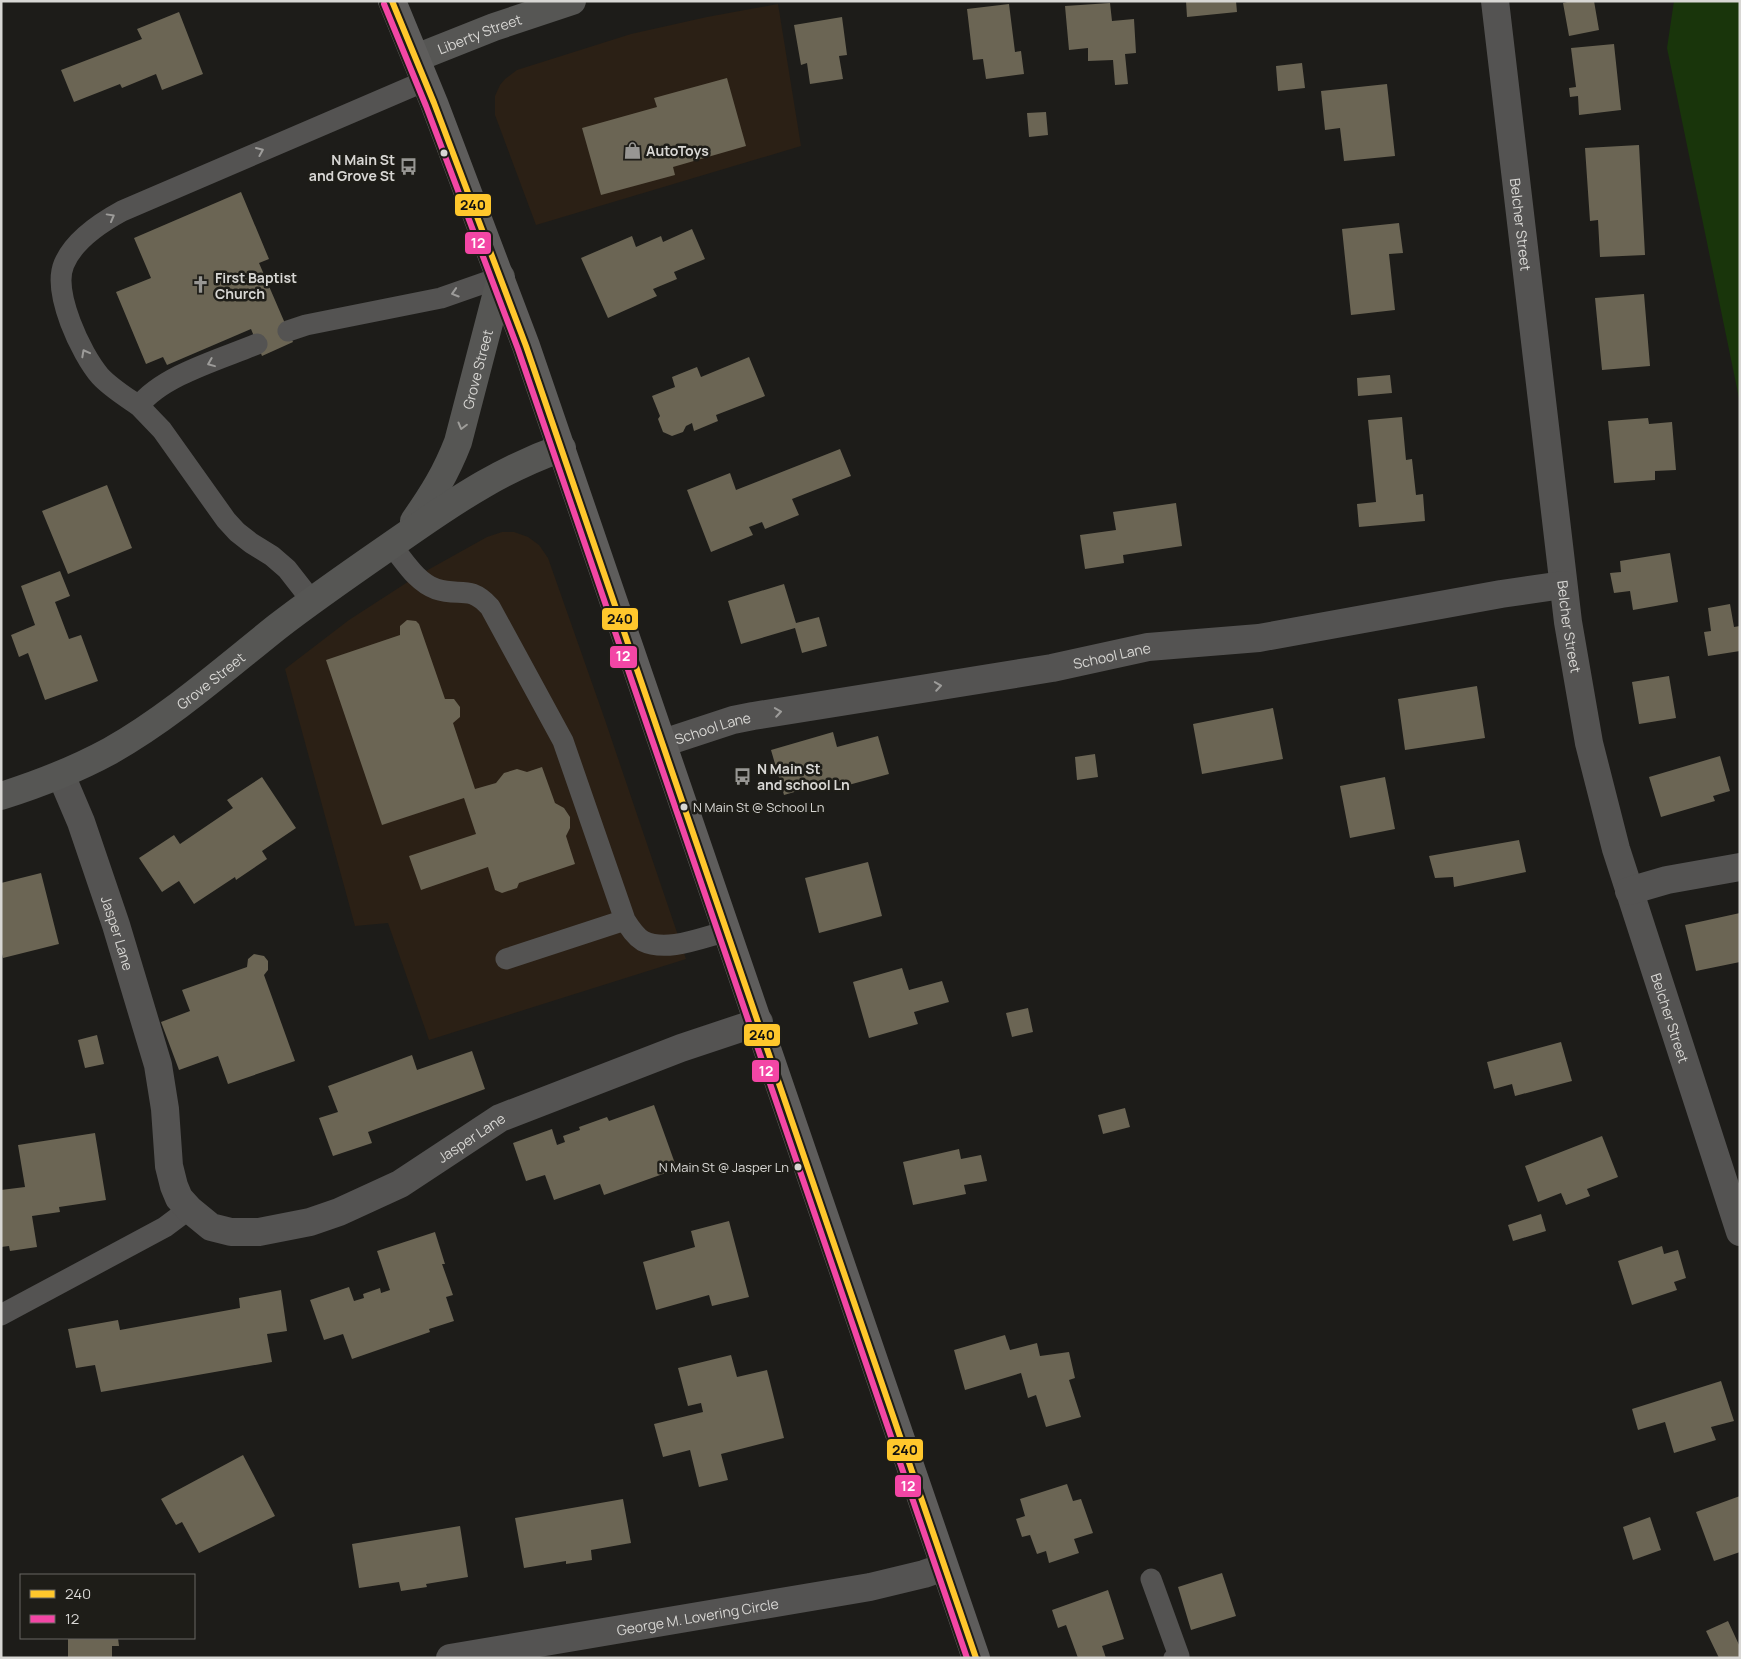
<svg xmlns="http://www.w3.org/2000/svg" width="1741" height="1659" font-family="Manrope,sans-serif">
<rect width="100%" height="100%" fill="#1d1c19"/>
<path fill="#2b2015" d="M778,4L801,146L536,225L495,115V96L500,85L505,79L517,70L631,34L707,17Z
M502,532H514L528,537L539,545L548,558L605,720L686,959L429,1040L388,923L355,926L285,669L349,620L417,576L487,537Z"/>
<path fill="#19350b" d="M1674,1H1740V403L1667,48Z"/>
<path fill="#6b6554" d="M1186,1H1236L1237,12L1187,17Z
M1571,1H1594L1599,30L1569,36L1563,3Z
M1110,3L1112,21L1134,19L1136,53L1125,54L1128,84L1115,85L1113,60L1088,61V48L1069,50L1065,6Z
M1009,4L1015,52L1021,51L1024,74L986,79L983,59L973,60L967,9Z
M179,12L203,74L162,90L156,74L122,88L120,84L74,102L61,70L142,39L137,29Z
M842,17L847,55L839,56L843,79L810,84L807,63L801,65L794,25Z
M1614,44L1621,110L1579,115L1578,96L1570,97L1569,88L1576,87L1571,48Z
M1302,63L1305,88L1278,91L1276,66Z
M727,78L746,146L673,167L675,175L601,195L582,128L657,107L654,98Z
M1387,84L1395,156L1344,161L1340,128L1325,130L1321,91Z
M1046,112L1048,135L1029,137L1027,113Z
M1639,145L1645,255L1600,257L1598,220L1590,221L1585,148Z
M241,192L269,259L259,263L293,342L262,356L251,329L167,365L163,357L146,364L116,292L151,278L134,238Z
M1399,223L1403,253L1389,254L1395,310L1351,315L1342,229Z
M692,229L705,259L674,272L677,279L653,289L657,296L608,318L581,258L632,236L636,247L661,236L663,242Z
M1644,294L1650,366L1602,370L1595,298Z
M749,357L765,396L716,415L718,421L694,431L692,423L686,426L683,432L672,436L663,432L658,419L660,416L652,396L675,387L672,377L697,367L701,377Z
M1390,375L1392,393L1358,396L1357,378Z
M1402,417L1406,460L1412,459L1416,495L1423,494L1425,521L1359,527L1357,504L1376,502L1368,420Z
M1648,418L1649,424L1672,422L1676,470L1655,471V480L1614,483L1608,421Z
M840,449L851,476L792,499L799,515L765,529L762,522L749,527L753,535L711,552L687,490L730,473L736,490Z
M107,485L132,548L68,574L42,511Z
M1176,503L1182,546L1123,555L1124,563L1085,569L1080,535L1116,530L1113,512Z
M1670,553L1678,602L1633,610L1630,591L1614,593L1610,573L1621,572L1620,561Z
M60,571L70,596L55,602L69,639L81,635L98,681L45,700L28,653L19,657L11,635L35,625L21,586Z
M784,584L796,623L819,617L827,646L802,653L795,628L741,644L728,601Z
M1730,604L1734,627L1740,626V651L1708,656L1704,632L1711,631L1708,608Z
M407,620L416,621L419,624L445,699H454L460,707V717L453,723L475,789L496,783L504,773L517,769L527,772L542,767L555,803L564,808L570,817V828L566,836L575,864L519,883L517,888L502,893L495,890L488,867L421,890L409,856L476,834L464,798L382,825L326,660L400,635V626Z
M1669,676L1676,718L1639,724L1632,682Z
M1477,686L1485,738L1405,750L1398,699Z
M1273,708L1283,759L1202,774L1193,724Z
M833,732L837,747L878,736L889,774L841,787L839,779L784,795L771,750Z
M1095,754L1098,777L1077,780L1075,757Z
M1720,756L1730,791L1713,796L1715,801L1661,817L1649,777Z
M262,777L296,828L262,851L267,859L236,880L235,877L194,904L179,881L162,892L139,858L174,835L180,844L233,808L227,800Z
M1385,777L1395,829L1350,838L1340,786Z
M1519,840L1526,872L1454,887L1453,877L1435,878L1429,856Z
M868,862L882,916L819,933L805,878Z
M41,873L59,944L3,958L1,950V883Z
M1740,913V962L1696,971L1685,925Z
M254,954L264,956L268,961V970L264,975L295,1061L228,1084L218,1056L179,1070L161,1022L190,1011L182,990L247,967L248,959Z
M902,968L909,990L942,981L949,1002L914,1012L918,1024L869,1038L853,982Z
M1028,1008L1033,1032L1012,1037L1006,1013Z
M97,1035L104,1064L85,1068L78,1040Z
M1561,1042L1572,1081L1515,1096L1512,1084L1494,1089L1487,1062Z
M472,1051L485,1089L368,1132L372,1143L333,1156L319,1118L338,1112L328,1086L412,1055L417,1070Z
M654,1105L677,1169L604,1195L600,1184L554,1200L545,1175L526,1181L513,1143L552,1129L557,1145L565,1142L563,1136L580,1130L579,1127L607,1117L609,1121Z
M1125,1108L1130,1127L1103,1134L1098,1115Z
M95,1133L106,1200L59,1207L60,1212L32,1216L37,1247L10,1251L9,1246L1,1247V1190L25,1187L18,1145Z
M1602,1136L1618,1177L1587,1189L1590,1196L1566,1205L1561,1193L1538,1202L1525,1166Z
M959,1149L961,1159L981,1155L987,1181L964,1185L966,1194L913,1205L903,1162Z
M1541,1214L1546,1231L1513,1241L1508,1225Z
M729,1221L749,1297L712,1306L709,1295L656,1310L643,1262L695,1247L691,1231Z
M435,1232L445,1264H442L453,1295L446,1297L454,1321L429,1329L430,1332L352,1359L343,1334L324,1340L310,1300L349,1287L354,1301L364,1298L363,1294L380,1288L381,1293L390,1290L377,1251Z
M1662,1246L1664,1254L1678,1250L1686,1278L1674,1282L1677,1290L1632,1305L1618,1261Z
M281,1290L287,1331L267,1334L272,1362L101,1392L95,1365L76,1368L68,1329L118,1320L120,1330L240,1308L239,1298Z
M1005,1335L1010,1350L1037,1343L1040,1356L1069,1352L1075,1378L1069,1380L1081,1417L1046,1427L1036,1395L1028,1398L1021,1373L965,1390L954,1350Z
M731,1355L737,1377L767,1370L784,1438L721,1454L728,1480L699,1487L690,1450L663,1457L654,1424L703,1412L701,1403L688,1406L678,1368Z
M1721,1381L1734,1421L1711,1427L1716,1440L1674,1453L1665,1422L1638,1430L1632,1409Z
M243,1455L275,1516L199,1553L182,1522L176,1525L161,1499Z
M1067,1484L1073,1501L1081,1499L1093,1533L1074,1539L1079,1553L1049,1563L1046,1551L1037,1554L1030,1535L1022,1537L1016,1519L1025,1516L1020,1499Z
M1740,1496V1552L1714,1561L1696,1512Z
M623,1499L631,1543L591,1550L592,1560L566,1564V1561L524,1568L515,1518Z
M1650,1517L1661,1550L1633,1560L1623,1527Z
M460,1526L468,1577L426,1584L427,1587L401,1591L399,1582L359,1588L352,1544Z
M1222,1573L1236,1616L1191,1630L1178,1587Z
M1108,1590L1124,1639L1102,1646L1106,1658H1078L1066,1625L1058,1628L1052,1610Z
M1728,1621L1740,1647V1658H1719L1706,1631Z
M68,1638H118L119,1646H112V1658H68Z"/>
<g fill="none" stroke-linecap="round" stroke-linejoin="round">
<path stroke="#545352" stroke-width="21" d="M288,331L306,325L441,298L501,277
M257,344C221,359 161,376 139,406C126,397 111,388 100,376C81,354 52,292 64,264C74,240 100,223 122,211L425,81
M139,406L162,430L226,520L237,532L251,543L272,556L287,569L312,601
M391,545C404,560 416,582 436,589C460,597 469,584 490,607L563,741L625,920C630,928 635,936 643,941C667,953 703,937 728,931
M506,959L625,920
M1,1315L165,1227L189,1209
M1151,1579L1179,1656L1174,1658"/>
<g stroke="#545352" stroke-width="28">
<path id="s1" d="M1495,1L1568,622L1589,743L1616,849L1740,1232"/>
<path id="s2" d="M663,743L733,720L753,716L1052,668L1148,647L1259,638L1501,594L1563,585"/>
<path id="s3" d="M61,775L81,822L116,925L158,1065L165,1109L169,1166L174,1186L179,1198L189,1209L211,1227L231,1232H259L310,1222L339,1212L400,1184L500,1118L681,1048L759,1022"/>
<path d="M1629,891L1667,880L1740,867"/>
<path id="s4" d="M450,1658L870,1587L924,1574L944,1567"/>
</g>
<g stroke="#565654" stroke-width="28">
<path id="s5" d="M416,58L494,27L572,1"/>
<path id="s6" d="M414,521C433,494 446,473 458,442L501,277"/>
<path id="s7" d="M1,796C39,784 75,770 110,751C170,717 223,670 277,627C321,593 367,562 413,530C462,496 505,468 562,448"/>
</g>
<path stroke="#5e5d5c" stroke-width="28" d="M392,1L434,103L526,346L976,1658"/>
<defs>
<path id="bus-1" d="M392,1L434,103L526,346L976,1658"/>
<path id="bus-2" d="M384,4L426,106L518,349L967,1658"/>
</defs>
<use href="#bus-1" stroke="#1e1d18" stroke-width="10"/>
<use href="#bus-2" stroke="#1e1d18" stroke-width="10"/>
<use href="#bus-1" stroke="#ffc72c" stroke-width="6"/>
<use href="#bus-2" stroke="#f346a5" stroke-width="6"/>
</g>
<defs><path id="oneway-chevron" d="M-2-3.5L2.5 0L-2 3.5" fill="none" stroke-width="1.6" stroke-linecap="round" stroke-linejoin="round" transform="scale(1.25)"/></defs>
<g stroke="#9d9c9a">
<use href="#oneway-chevron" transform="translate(260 151) rotate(-23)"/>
<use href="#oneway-chevron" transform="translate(111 217) rotate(-29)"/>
<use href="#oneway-chevron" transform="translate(455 293) rotate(163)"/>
<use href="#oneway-chevron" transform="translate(85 353) rotate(-118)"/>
<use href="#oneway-chevron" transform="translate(211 363) rotate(158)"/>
<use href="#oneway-chevron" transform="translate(938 686) rotate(-9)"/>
<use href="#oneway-chevron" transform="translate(778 712) rotate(-9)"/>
</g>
<use stroke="#9e9d9a" href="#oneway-chevron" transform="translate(462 426) rotate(105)"/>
<defs>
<symbol id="shop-bare" viewBox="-9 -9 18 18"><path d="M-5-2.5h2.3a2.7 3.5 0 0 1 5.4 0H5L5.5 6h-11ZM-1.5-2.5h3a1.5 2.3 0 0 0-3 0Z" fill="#979693" stroke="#1e1d18" stroke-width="2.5" paint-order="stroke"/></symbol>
<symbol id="bus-bare" viewBox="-9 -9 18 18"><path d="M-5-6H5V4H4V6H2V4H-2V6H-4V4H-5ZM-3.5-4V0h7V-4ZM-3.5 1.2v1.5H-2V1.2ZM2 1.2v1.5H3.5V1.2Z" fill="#979693" stroke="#1e1d18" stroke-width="2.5" paint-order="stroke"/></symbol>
<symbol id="church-bare" viewBox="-9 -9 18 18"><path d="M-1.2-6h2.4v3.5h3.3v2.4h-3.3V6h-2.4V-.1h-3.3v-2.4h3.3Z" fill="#979693" stroke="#1e1d18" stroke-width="2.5" paint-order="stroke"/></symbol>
</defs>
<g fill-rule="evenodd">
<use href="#shop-bare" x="620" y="138" width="25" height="25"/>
<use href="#bus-bare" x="396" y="154" width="25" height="25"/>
<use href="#church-bare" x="188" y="272" width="25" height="25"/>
<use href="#bus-bare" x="730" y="764" width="25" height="25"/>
</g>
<g fill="#d8d7d4" stroke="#1e1d18" stroke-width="2">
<circle cx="444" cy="153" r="4.5"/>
<circle cx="684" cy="807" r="4.5"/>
<circle cx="798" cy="1167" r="4.5"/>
</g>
<g text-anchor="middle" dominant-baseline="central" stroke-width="5" stroke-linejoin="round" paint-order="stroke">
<g font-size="13" fill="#d8d7d4" stroke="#1e1d18" text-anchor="start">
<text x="693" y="807">N Main St @ School Ln</text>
<text x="789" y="1167" text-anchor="end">N Main St @ Jasper Ln</text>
</g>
<g font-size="14" fill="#d8d7d4" stroke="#1e1d18">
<text stroke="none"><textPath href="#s5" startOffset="68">Liberty Street</textPath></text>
<text stroke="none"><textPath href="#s1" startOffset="225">Belcher Street</textPath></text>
<text stroke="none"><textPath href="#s6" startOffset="166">Grove Street</textPath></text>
<text stroke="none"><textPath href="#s1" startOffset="630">Belcher Street</textPath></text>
<text stroke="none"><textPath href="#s2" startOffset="458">School Lane</textPath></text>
<text stroke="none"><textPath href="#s7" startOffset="241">Grove Street</textPath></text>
<text stroke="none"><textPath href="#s2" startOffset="52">School Lane</textPath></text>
<text stroke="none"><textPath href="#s3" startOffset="168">Jasper Lane</textPath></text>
<text stroke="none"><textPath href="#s1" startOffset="1035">Belcher Street</textPath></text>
<text stroke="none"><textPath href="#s3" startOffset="768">Jasper Lane</textPath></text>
<text stroke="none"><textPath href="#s4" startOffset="251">George M. Lovering Circle</textPath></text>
</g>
<g font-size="14" font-weight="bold" fill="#d8d7d4" stroke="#1e1d18" text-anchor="start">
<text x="646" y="150">AutoToys</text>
<text x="395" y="159" text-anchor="end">N Main St<tspan x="395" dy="16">and Grove St</tspan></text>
<text x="215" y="277">First Baptist<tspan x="215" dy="16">Church</tspan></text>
<text x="757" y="768">N Main St<tspan x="757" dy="16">and school Ln</tspan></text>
</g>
</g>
<g stroke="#1e1d18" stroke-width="2">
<rect x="454" y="193" width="38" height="24" rx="5" fill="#ffc72c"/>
<rect x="464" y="231" width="28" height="24" rx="5" fill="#f346a5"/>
<rect x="601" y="607" width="38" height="24" rx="5" fill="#ffc72c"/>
<rect x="609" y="645" width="29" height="24" rx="5" fill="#f346a5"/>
<rect x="743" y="1023" width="38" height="24" rx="5" fill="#ffc72c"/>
<rect x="751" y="1059" width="29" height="24" rx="5" fill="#f346a5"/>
<rect x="886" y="1438" width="38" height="24" rx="5" fill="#ffc72c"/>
<rect x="894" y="1474" width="28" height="24" rx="5" fill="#f346a5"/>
</g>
<g font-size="14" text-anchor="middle" font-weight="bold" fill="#fff">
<text x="478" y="248">12</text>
<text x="623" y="661">12</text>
<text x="766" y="1076">12</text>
<text x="908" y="1491">12</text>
</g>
<g font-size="14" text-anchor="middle" font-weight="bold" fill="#111">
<text x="473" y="210">240</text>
<text x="620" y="624">240</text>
<text x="762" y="1040">240</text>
<text x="905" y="1455">240</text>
</g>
<rect width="1741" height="1659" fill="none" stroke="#d8d7d4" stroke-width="5"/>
<rect x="20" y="1574" width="175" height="65" fill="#1e1d18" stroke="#686763"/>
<rect x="30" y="1590" width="25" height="8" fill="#ffc72c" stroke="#686763"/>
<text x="65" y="1599" font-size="15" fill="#d8d7d4">240</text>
<rect x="30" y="1615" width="25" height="8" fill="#f346a5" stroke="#686763"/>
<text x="65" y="1624" font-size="15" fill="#d8d7d4">12</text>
</svg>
